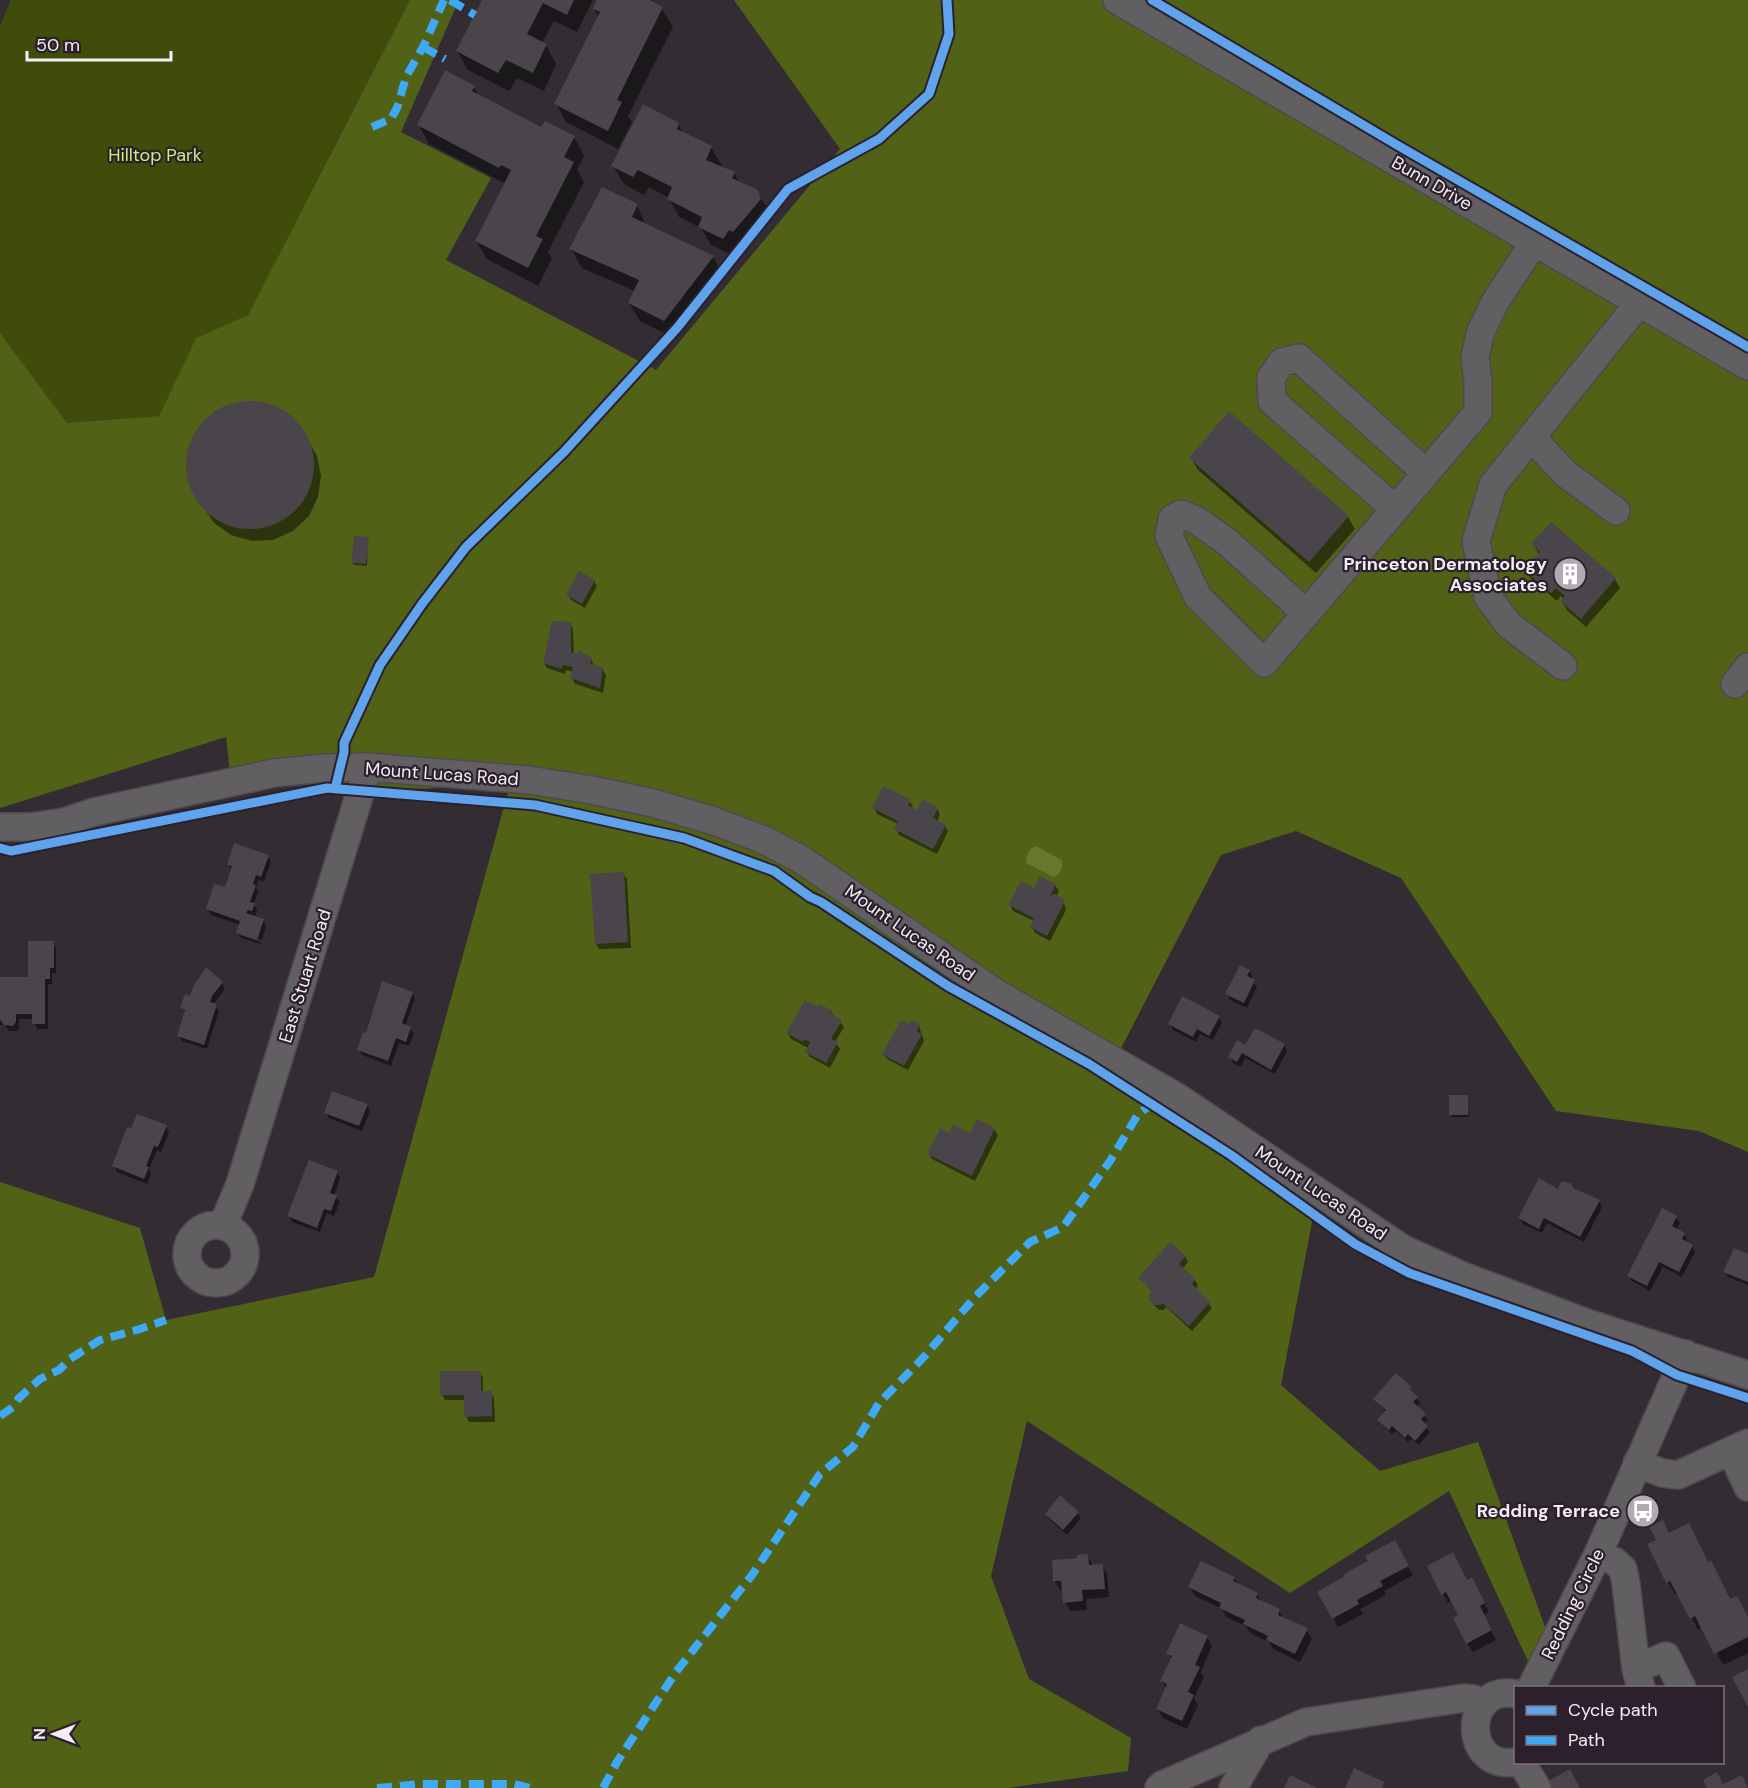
<svg xmlns="http://www.w3.org/2000/svg" width="1748" height="1788" font-family="'DM Sans',sans-serif">
<rect width="100%" height="100%" fill="#332d33"/>
<path fill="#404d0a" d="M11,0H410L248,315L196,338L159,416L67,423L0,333V26Z"/>
<path fill="#516217" d="M410,0H459L401,132L491,178L446,260L656,370L840,149L734,0H1748V1152L1699,1131L1556,1111L1401,878L1296,831L1221,855L1116,1058L1318,1191L1281,1385L1380,1471L1478,1442L1549,1638L1533,1672L1449,1491L1290,1593L1027,1421L991,1576L1029,1679L1131,1738L1128,1771L1007,1788H0V1182L140,1228L166,1320L374,1277L510,785L362,791L230,772L226,737L0,808V333L67,423L159,416L196,338L248,315Z"/>
<path fill="#65782e" d="M1036,846L1062,860C1063,868 1061,873 1054,877L1026,863C1026,855 1028,849 1036,846Z"/>
<path fill="#0007" d="M484,0H593L577,32L554,21L542,43L546,45L556,64L544,91L517,78L509,91L468,70L457,51Z
M599,0H645L662,9L673,27L628,116L632,122L618,149L566,122L556,104L599,17L594,9Z
M474,87L479,97L542,129L574,137L584,156L577,170L584,182L548,252L552,259L538,286L487,259L476,241L506,184L429,144L419,125Z
M678,124L684,134L711,147L722,166L721,167L734,173L740,183L757,191L768,210L770,218L744,249L740,247L734,256L711,245L701,228L679,217L669,198L649,187L644,195L624,184L613,166Z
M637,205L646,226L713,257L723,275L675,338L640,321L629,303L635,291L582,268L571,249Z
M246,402L266,404L284,411L299,425L317,456L321,476L318,497L309,516L293,531L273,540L252,541L231,535L214,523L193,492L188,471L189,451L196,432L209,417L226,406Z
M1191,458L1348,517L1355,529L1316,573L1198,470Z
M368,539L367,566L354,565L353,563Z
M1533,544L1615,579L1620,588L1586,627L1567,610L1562,602L1564,599L1561,596L1557,601L1531,579L1526,570L1539,554Z
M594,581L597,586L585,608L571,600L568,595Z
M570,623L573,629L574,654L591,659L594,666L602,669L606,675L603,693L575,684L572,678L574,672L566,670L565,674L547,668L544,663Z
M909,801L913,806L911,809L918,812L937,809L940,814L937,822L945,826L948,831L937,854L899,835L896,829L898,824L877,814L874,808Z
M268,856L271,862L264,881L258,880L256,888L258,892L254,904L257,910L255,917L263,920L266,926L262,940L240,932V935L261,942L260,944L241,938L237,932L240,925L211,915L208,909L226,889L232,871L229,865Z
M623,874L627,879L631,948L599,949L596,944Z
M1055,885L1059,891L1056,897L1063,900L1066,910L1050,941L1035,933L1032,927L1034,921L1013,911L1010,905L1035,890Z
M53,942L56,948V973H52V984H48V1029H37L33,1019H19V1028L17,1031H9L5,1025H0V981L30,978Z
M207,969L222,983L225,989L215,1002L214,1005L219,1011L207,1049L182,1041L179,1036L186,1014L182,1008L191,998Z
M1249,971L1252,976L1251,979L1257,987L1247,1008L1230,1000L1227,994Z
M412,993L415,999L405,1026L410,1028L414,1034L409,1046L399,1043L391,1066L362,1055L359,1050L367,1035Z
M819,1009L831,1012L844,1027L835,1042L840,1049L830,1068L810,1057L807,1052L808,1048L791,1039L788,1033Z
M1219,1017L1222,1023L1213,1040L1200,1034L1196,1042L1173,1030L1170,1024Z
M910,1026H919L924,1041L908,1070L887,1059L884,1054Z
M1284,1045L1287,1051L1275,1074L1245,1058L1241,1067L1233,1063L1230,1057L1246,1047Z
M1467,1096L1469,1117H1452L1451,1115Z
M367,1105L370,1111L362,1131L329,1118L326,1113Z
M166,1127L169,1132L161,1152L157,1150L149,1170L151,1174L147,1184L117,1172L114,1166Z
M994,1129L998,1135L975,1181L932,1159L929,1154L950,1135H970Z
M337,1172L340,1178L334,1196L340,1202L334,1216L327,1213L320,1232L292,1222L289,1216Z
M1559,1191H1575L1599,1201L1602,1207L1584,1242L1547,1223L1542,1233L1523,1224L1520,1218Z
M1662,1210L1676,1218L1680,1223L1676,1230L1684,1234L1687,1240L1686,1243L1692,1246L1695,1252L1682,1277L1663,1267L1650,1291L1632,1281L1629,1276Z
M1748,1255V1285L1728,1277L1725,1272Z
M1185,1256L1188,1262L1182,1269L1195,1280L1198,1286L1195,1289L1212,1308L1192,1331L1166,1307L1164,1310H1159L1154,1305L1150,1299L1153,1292L1140,1278Z
M480,1372L483,1378V1393H491L494,1398L495,1422H469L466,1416V1400H445L442,1395Z
M1410,1388L1420,1403L1416,1407L1428,1420L1424,1424L1430,1432L1419,1445L1412,1439L1408,1442L1396,1431L1392,1434L1383,1425L1379,1420L1386,1412L1375,1399Z
M1078,1513L1081,1518L1067,1535L1050,1520L1046,1514Z
M1663,1522L1670,1534L1708,1563L1731,1601L1748,1619V1653L1723,1665L1703,1627L1698,1630L1678,1592L1675,1594L1668,1582L1658,1541Z
M1394,1542L1413,1575L1384,1591L1386,1595L1360,1609L1363,1614L1338,1627L1319,1592L1370,1561Z
M1087,1555L1093,1566L1102,1565L1107,1574L1109,1597L1086,1599L1087,1610L1070,1611L1065,1602L1064,1590H1060L1055,1581L1079,1559Z
M1429,1566L1467,1581L1476,1588L1489,1612L1484,1615L1496,1640L1473,1652L1467,1643L1460,1616L1452,1600L1448,1603Z
M1234,1578L1238,1585L1257,1594L1261,1602L1279,1611L1284,1619L1306,1630L1312,1639L1300,1662L1273,1649L1269,1642L1250,1633L1246,1626L1226,1617L1222,1609L1195,1596L1190,1587Z
M1207,1637L1212,1646L1201,1672L1204,1677L1194,1698L1198,1705L1187,1729L1163,1718L1158,1709L1167,1689L1162,1681L1172,1659L1168,1654Z"/>
<path fill="#4a454b" d="M482,0H574L567,15L543,3L527,34L547,44L533,73L506,60L498,73L456,51Z
M597,0H649L663,7L617,100L622,102L608,131L554,104L600,12L593,9Z
M445,70L475,86L472,91L541,127L545,121L575,136L564,157L574,162L536,236L543,239L528,268L475,241L511,170L501,165L499,168L417,125Z
M643,104L679,123L677,129L712,146L706,160L735,172L732,178L758,190L761,199L733,232L729,230L723,239L698,227L702,217L667,199L672,187L638,170L633,177L611,166Z
M602,187L638,204L632,217L714,256L664,321L628,303L639,280L569,249Z
M186 465a64 64 0 1 1 128 0a64 64 0 1 1-128 0Z
M1229,411L1349,516L1309,562L1189,458Z
M1551,522L1616,578L1581,619L1560,601L1565,596L1556,588L1551,593L1524,570L1540,552L1531,544Z
M354,536L369,537L366,564L351,563Z
M579,571L595,580L582,604L566,595Z
M552,621L571,622V652L577,654L579,650L592,658L590,664L603,667L600,688L570,678L573,667L563,665L562,669L543,663Z
M883,786L911,800L908,805L917,810L922,799L938,808L933,818L946,825L933,849L894,829L898,821L872,808Z
M234,843L269,855L261,877L256,875L253,884L256,885L250,902L255,903L252,911L248,910L246,913L264,919L257,940L236,933L240,921L206,909L214,884L225,887L232,866L227,865Z
M624,872L628,942L595,944L590,874Z
M1040,876L1056,884L1050,896L1054,894L1064,899V903L1047,936L1030,927L1034,918L1008,905L1021,881L1034,888Z
M28,941H54V968H50V979H45V1024H32V1014H16V1022L13,1026L4,1025L0,1020V977H28Z
M1240,965L1250,970L1247,976L1255,980L1244,1003L1225,994Z
M206,967L223,982L212,996L210,1002L217,1004L204,1045L177,1036L185,1010L180,1008L185,994L190,996L193,987Z
M382,981L413,992L402,1023L411,1027L406,1042L396,1038L388,1061L357,1050L363,1032L366,1033Z
M1182,996L1220,1016L1209,1036L1197,1029L1193,1037L1168,1024Z
M805,1000L818,1007L820,1004L832,1011L830,1013L842,1020L831,1039L838,1042L826,1063L805,1052L810,1042L804,1039L803,1042L786,1033Z
M901,1020L909,1024L911,1020L920,1025L917,1031L922,1034L904,1066L882,1054Z
M1255,1028L1285,1044L1271,1070L1242,1053L1237,1062L1228,1057L1237,1040L1245,1045Z
M332,1091L368,1104L359,1126L324,1113Z
M1449,1095H1468V1115H1449Z
M137,1114L167,1125L158,1147L154,1146L146,1166L149,1167L144,1179L112,1166L127,1127L131,1128Z
M977,1119L995,1128L972,1176L927,1154L940,1128L949,1133L953,1125L970,1133Z
M309,1160L338,1171L330,1193L337,1195L331,1211L324,1209L317,1228L287,1216Z
M1539,1178L1558,1189L1561,1182H1566L1572,1184L1573,1188L1600,1200L1580,1237L1544,1218L1539,1229L1518,1218Z
M1662,1208L1677,1216L1672,1226L1685,1233L1682,1239L1693,1245L1679,1272L1659,1262L1647,1286L1627,1276Z
M1170,1242L1186,1256L1179,1264L1196,1279L1192,1284L1210,1302L1189,1326L1162,1303L1160,1305H1155L1149,1300V1295L1152,1290L1138,1278Z
M1734,1248L1748,1254V1282L1723,1272Z
M440,1371H481V1391H492V1416L464,1417V1395H440Z
M1396,1373L1412,1387L1410,1389L1418,1397L1413,1402L1426,1414L1421,1419L1428,1426L1415,1441L1408,1434L1405,1438L1392,1426L1389,1430L1377,1420L1386,1410L1373,1399Z
M1060,1495L1079,1512L1063,1530L1045,1514Z
M1663,1520L1669,1533L1689,1523L1708,1562L1711,1560L1730,1599L1737,1596L1748,1617V1637L1714,1654L1695,1616L1690,1619L1670,1581L1666,1583L1647,1544L1656,1540L1649,1527Z
M1395,1540L1409,1566L1380,1581L1383,1586L1357,1600L1359,1604L1332,1619L1317,1592L1345,1576L1344,1574L1368,1561L1365,1556Z
M1453,1552L1467,1580L1472,1577L1485,1603L1480,1606L1492,1630L1466,1644L1453,1618L1458,1615L1446,1592L1441,1595L1427,1566Z
M1088,1554L1089,1565L1103,1564L1105,1589L1082,1590L1083,1601L1063,1603L1061,1581H1053L1052,1560L1077,1558V1555Z
M1201,1561L1235,1577L1233,1581L1258,1593L1256,1598L1280,1609L1278,1615L1308,1628L1295,1654L1266,1640L1268,1636L1243,1624L1245,1620L1219,1608L1221,1603L1188,1587Z
M1180,1623L1208,1636L1195,1665L1200,1667L1188,1692L1194,1695L1182,1721L1156,1709L1167,1684L1160,1681L1172,1656L1166,1654Z
M1748,1669V1707L1732,1677Z
M1354,1768L1384,1782L1382,1788H1345Z
M1570,1769L1580,1788H1548L1545,1783Z
M1717,1772L1723,1784L1742,1775L1748,1788H1707L1703,1780Z
M1290,1775L1317,1788H1284Z"/>
<g fill="none" stroke-linecap="round" stroke-linejoin="round">
<defs>
<path id="minor" d="M1117,0L1748,366
M1531,437L1566,474L1616,511
M1395,509L1272,401L1271,378L1282,362L1299,358L1426,473
M1306,613L1226,541L1196,520L1181,514L1172,519L1169,536L1198,597L1264,663C1335,579 1407,496 1478,412V381L1475,358L1480,334L1494,304L1534,242
M1563,666L1509,625L1488,597L1476,541L1493,485L1639,303
M1735,684L1748,667
M0,827H31L64,822L94,812L274,773L324,768L368,767L529,780L592,790L653,803L714,821L764,840L802,860L996,993L1177,1097L1403,1249L1463,1276L1587,1323L1748,1375
M187 1254a29 29 0 1 1 58 0a29 29 0 1 1-58 0Z
M223,1225L240,1184L368,767
M1731,1451L1748,1487
M1637,1463L1662,1473L1678,1475L1748,1443
M1598,1554L1614,1561L1623,1569L1626,1584L1636,1669L1641,1688
M1636,1669L1666,1656L1682,1688
M1531,1688L1598,1554L1686,1354
M1516,1694C1463,1683 1461,1771 1516,1762
M1521,1762L1537,1788
M1159,1788L1162,1785L1306,1722L1464,1698L1474,1699L1483,1704
M1233,1788L1261,1740"/>
</defs>
<use href="#minor" stroke="#4d494d" stroke-width="30"/>
<use href="#minor" stroke="#625f62" stroke-width="27"/>
<path stroke="#3fa9f5" stroke-width="8" stroke-dasharray="15 8" stroke-linecap="butt" d="M450,0L475,15
M423,47L445,59
M372,127L391,119L397,108L406,77L423,47L444,0
M0,1416L13,1407L19,1398L40,1379L59,1370L70,1359L100,1340L140,1329L166,1320
M377,1788L420,1784H514L530,1788
M603,1788L617,1762L676,1672L752,1575L820,1474L853,1447L879,1403L923,1358L975,1297L1030,1242L1063,1227L1110,1161L1137,1116L1151,1104"/>
<defs>
<path id="cycleway" d="M1152,0L1397,145L1748,347
M335,789L344,752V743L380,665L422,604L466,547L564,452L677,328L788,189L879,139L929,94L949,34L947,0
M0,848L11,851L327,788L535,805L684,838L774,871L810,897L821,902L948,986L1089,1064L1231,1155L1355,1244L1409,1273L1632,1351L1677,1375L1748,1398"/>
</defs>
<use href="#cycleway" stroke="#2b202c" stroke-width="13"/>
<use href="#cycleway" stroke="#60a3ed" stroke-width="9"/>
</g>
<defs>
<symbol id="building-disc" viewBox="-11 -11 22 22"><circle r="9.5" fill="#b1aab1" stroke="#2b202c"/><path d="M-4-6H4V6H1V3H-1V6H-4ZM-2.5-4.3h1.7v1.8h-1.7ZM.8-4.3h1.7v1.8H.8ZM-2.5-1h1.7V.8h-1.7ZM.8-1h1.7V.8H.8Z" fill="#fff"/></symbol>
<symbol id="bus-disc" viewBox="-11 -11 22 22"><circle r="9.5" fill="#b1aab1" stroke="#2b202c"/><path d="M-5-6H5V4H4V6H2V4H-2V6H-4V4H-5ZM-3.5-4V0h7V-4ZM-3.5 1.2v1.5H-2V1.2ZM2 1.2v1.5H3.5V1.2Z" fill="#fff"/></symbol>
</defs>
<g fill-rule="evenodd">
<use href="#building-disc" x="1551" y="555" width="38" height="38"/>
<use href="#bus-disc" x="1624" y="1492" width="38" height="38"/>
</g>
<g text-anchor="middle" dominant-baseline="central" stroke-width="4.5" stroke-linejoin="round" paint-order="stroke">
<g font-size="18" fill="#cdec7f" stroke="#2b202c">
<text x="155" y="155">Hilltop Park</text>
</g>
<g font-size="18" fill="#f5edf5" stroke="#2b202c">
<text transform="translate(1432 183) rotate(30)">Bunn Drive</text>
<text transform="translate(442 774) rotate(4)">Mount Lucas Road</text>
<text transform="translate(910 933) rotate(35)">Mount Lucas Road</text>
<text transform="translate(305 976) rotate(-73)">East Stuart Road</text>
<text transform="translate(1321 1193) rotate(34)">Mount Lucas Road</text>
<text transform="translate(1573 1604) rotate(-64)">Redding Circle</text>
</g>
<g font-size="18" font-weight="bold" fill="#f5edf5" stroke="#2b202c" text-anchor="end">
<text x="1547" y="564">Princeton Dermatology<tspan x="1547" dy="21">Associates</tspan></text>
<text x="1620" y="1511">Redding Terrace</text>
</g>
</g>
<rect x="1514" y="1686" width="210" height="78" fill="#2b202c" stroke="#7c727c" stroke-width="1.5"/>
<rect x="1526" y="1706" width="30" height="9" fill="#60a3ed" stroke="#7c727c" stroke-width="1.5"/>
<text x="1568" y="1716" font-size="18" fill="#f5edf5">Cycle path</text>
<rect x="1526" y="1736" width="30" height="9" fill="#3fa9f5" stroke="#7c727c" stroke-width="1.5"/>
<text x="1568" y="1746" font-size="18" fill="#f5edf5">Path</text>
<g transform="translate(54 1734) rotate(270)" stroke="#2b202c" stroke-width="4.5" paint-order="stroke">
<path d="M0-4.5L10 22L0 15L-10 22Z" fill="#f5edf5"/>
<text y="-9" font-size="16" font-weight="bold" text-anchor="middle" fill="#f5edf5">N</text>
</g>
<path d="M27 51v9h144v-9" fill="none" stroke="#f5edf5" stroke-width="3"/>
<text x="36" y="51" font-size="18" fill="#f5edf5" stroke="#2b202c" stroke-width="4.5" paint-order="stroke">50 m</text>
</svg>
